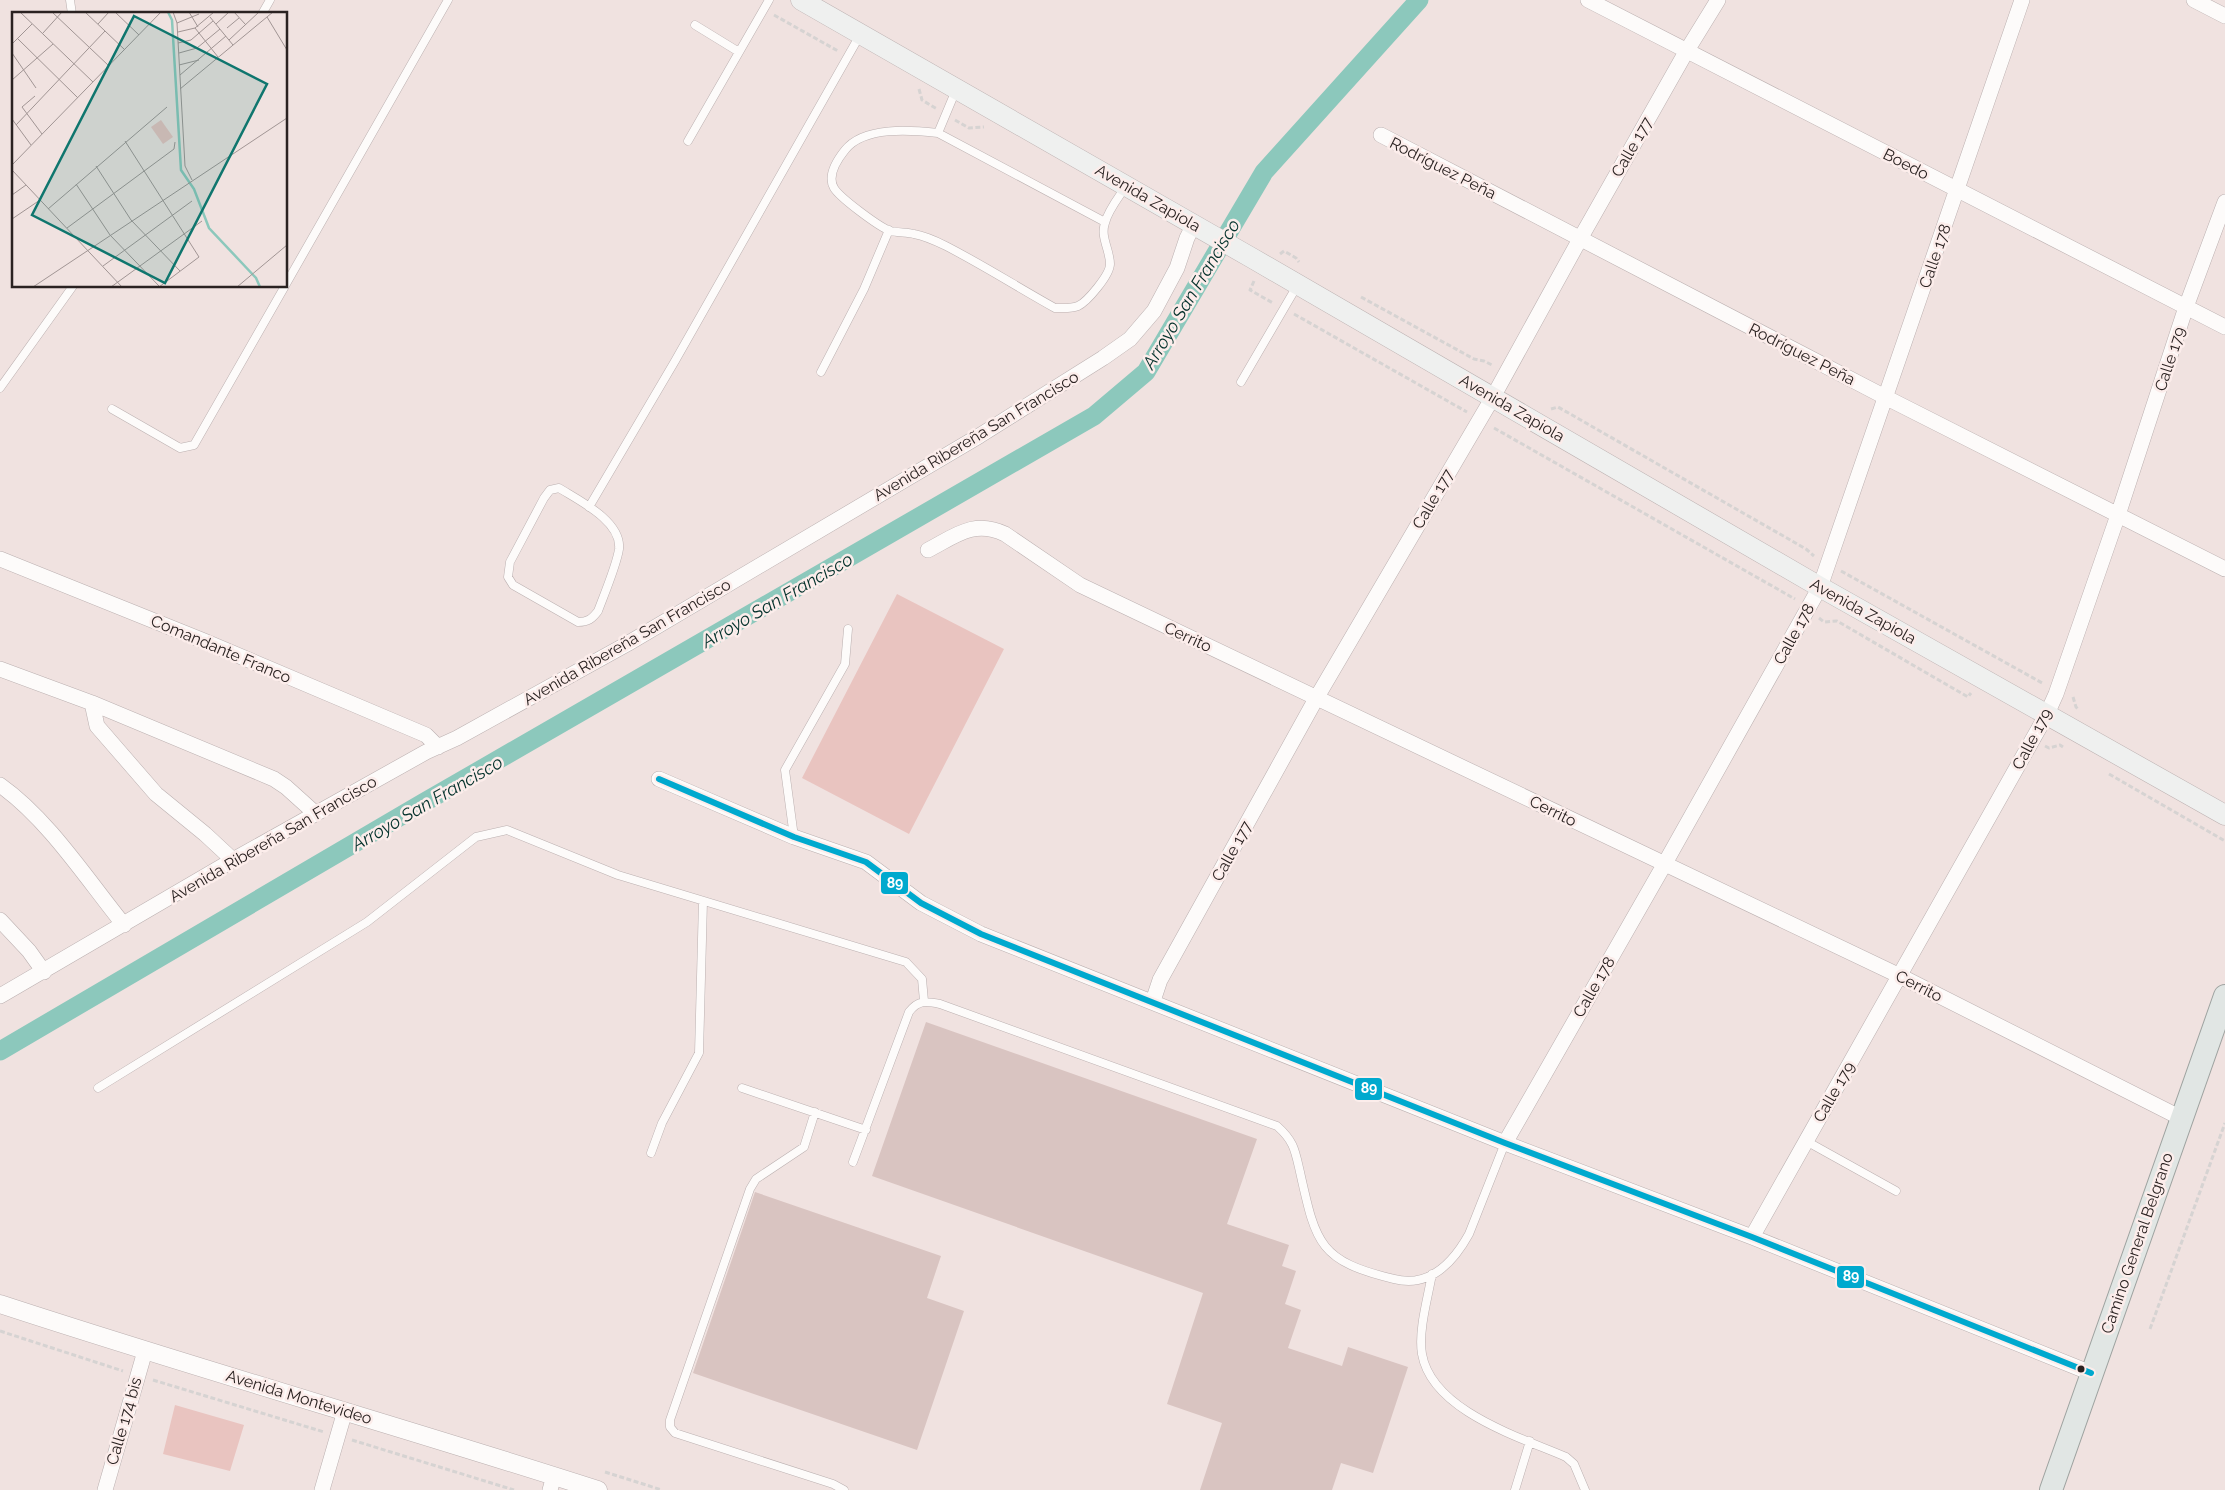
<svg xmlns="http://www.w3.org/2000/svg" width="2225" height="1490" font-family="Raleway,sans-serif">
<rect width="100%" height="100%" fill="#f0e2e0"/>
<path fill="#e9c4c0" d="M897,594L1004,649L909,834L802,778Z
M175,1405L244,1425L230,1471L163,1454Z"/>
<g fill="none" stroke-linecap="round" stroke-linejoin="round">
<path stroke="#8cc8bc" stroke-width="19" d="M0,1051L423,803L1094,416L1146,372L1264,172L1419,0"/>
</g>
<path fill="#d9c4c1" d="M926,1022L1257,1139L1227,1224L1289,1245L1282,1266L1296,1271L1285,1304L1301,1310L1288,1348L1342,1366L1348,1347L1408,1367L1373,1473L1341,1463L1332,1490H1200L1222,1423L1167,1404L1203,1293L872,1176Z
M755,1192L941,1256L927,1298L964,1311L917,1450L693,1373Z"/>
<g fill="none" stroke-linecap="round" stroke-linejoin="round">
<defs>
<path id="service" d="M70,0L72,14
M262,14L270,0
M695,25L739,52
M956,90L938,133C911,130 864,126 845,150C837,160 827,176 834,188C840,198 877,225 888,230C895,233 906,232 914,234C925,236 936,241 946,246C983,265 1019,288 1055,308C1062,308 1071,309 1078,306C1087,302 1110,275 1110,264C1110,250 1100,237 1105,223C1108,210 1119,197 1126,186
M938,133L1105,222
M688,141L769,0
M286,284L448,0
M821,372L864,289L889,230
M1241,382L1297,286
M0,388L73,286
M112,409L180,448L194,445L285,286
M559,488C578,500 622,521 619,549C617,564 604,595 598,611C592,619 588,622 578,622L513,585L508,577L510,562L544,498L550,490Z
M589,507L675,361L860,35
M794,837L785,770L845,664L848,629
M98,1088L367,922L476,837L507,830L618,875L906,962L922,979L924,1001
M742,1088L866,1130
M815,1112L804,1147L756,1179L750,1189L670,1420V1427L675,1433L833,1484L844,1490
M1806,1141L1896,1191
M651,1153L662,1123L699,1053L703,901
M853,1162L909,1012C918,1000 926,1001 940,1004L1277,1126C1294,1141 1295,1150 1300,1172C1316,1244 1319,1261 1394,1279C1429,1288 1453,1263 1469,1234L1505,1143
M1432,1274C1428,1297 1418,1331 1422,1354C1432,1411 1520,1437 1566,1457L1574,1464L1585,1490
M1515,1490L1530,1441"/>
<path id="minor" d="M1588,0L2225,327
M2194,0L2225,16
M1381,135L1887,398L2225,569
M928,550C955,536 974,519 1005,534L1080,585L1900,976L2181,1118
M0,559L204,641L426,735L438,747
M0,669L92,703L274,779L286,787L316,814
M92,703L97,726L156,794L205,834L233,860
M659,779L794,837L866,862L921,903L981,934L1505,1143L1752,1237L2091,1373
M0,785C48,819 86,878 124,925
M0,920L29,951L44,972
M0,996L233,860L426,752L457,738L627,644L979,436L1103,358L1130,339L1154,311L1177,268L1187,238L1194,224
M1153,1001L1160,980L1317,697L1493,397L1580,239L1686,52L1718,0
M1505,1143L1664,865L1820,587L2022,0
M1752,1237L2047,714L2056,694L2118,515L2186,307L2225,202
M105,1490L145,1351
M322,1490L345,1411
M550,1490L554,1476"/>
<path id="tertiary" d="M0,1304C198,1369 399,1426 598,1490"/>
<path id="secondary" d="M801,0L1252,258L1820,587L2225,815"/>
<path id="primary" d="M2051,1490L2225,996"/>
</defs>
<use href="#service" stroke="#bbb0b0" stroke-width="9"/>
<use href="#minor" stroke="#bbb0b0" stroke-width="16"/>
<use href="#tertiary" stroke="#bbb0b0" stroke-width="19"/>
<use href="#secondary" stroke="#bbb0b0" stroke-width="21"/>
<use href="#primary" stroke="#9ea3a0" stroke-width="24"/>
<path stroke="#d6d3d2" stroke-width="3" stroke-dasharray="5 2.5" stroke-linecap="butt" d="M774,15L838,51
M919,89L922,100L937,109
M955,120L969,128L984,127
M1280,254L1284,251L1296,258L1299,262
M1254,281L1250,290L1273,303
M1361,297L1474,359L1484,361L1492,365
M1294,314L1467,412
M1551,409L1558,407L1806,549L1814,556
M1494,428L1795,599
M1841,571L2044,684
M1819,618L1824,622L1837,621L1968,697L1971,693
M2073,697L2076,707L2078,709
M2045,746L2049,748L2060,745L2063,747
M2109,774L2225,841
M2150,1329L2225,1123
M0,1331L123,1371
M153,1380L324,1432
M352,1440L514,1490
M605,1472L662,1490"/>
<use href="#service" stroke="#fdfbfa" stroke-width="8"/>
<use href="#minor" stroke="#fdfbfa" stroke-width="15"/>
<use href="#tertiary" stroke="#fdfbfa" stroke-width="18"/>
<use href="#secondary" stroke="#eff0ef" stroke-width="20"/>
<use href="#primary" stroke="#e1e6e4" stroke-width="22"/>
<defs>
<path id="bus-1" d="M659,779L794,837L866,862L921,903L981,934L1505,1143L1752,1237L2091,1373"/>
</defs>
<use href="#bus-1" stroke="#fcedeb" stroke-width="10"/>
<use href="#bus-1" stroke="#00a9ce" stroke-width="6"/>
</g>
<circle fill="#2a2221" stroke="#fcedeb" stroke-width="2" cx="2081" cy="1369" r="4.5"/>
<g text-anchor="middle" dominant-baseline="central" stroke-width="5" stroke-linejoin="round" paint-order="stroke">
<g font-size="16" fill="#2a2221" stroke="#fcedeb">
<text transform="translate(1632 147) rotate(-60)">Calle 177</text>
<text transform="translate(1906 164) rotate(27)">Boedo</text>
<text transform="translate(1443 168) rotate(27)">Rodríguez Peña</text>
<text transform="translate(1148 198) rotate(30)">Avenida Zapiola</text>
<text transform="translate(1935 256) rotate(-71)">Calle 178</text>
<text transform="translate(1802 354) rotate(27)">Rodríguez Peña</text>
<text transform="translate(2170 359) rotate(-72)">Calle 179</text>
<text transform="translate(1512 408) rotate(30)">Avenida Zapiola</text>
<text transform="translate(976 436) rotate(-31)">Avenida Ribereña San Francisco</text>
<text transform="translate(1433 499) rotate(-60)">Calle 177</text>
<text transform="translate(1863 611) rotate(29)">Avenida Zapiola</text>
<text transform="translate(1794 634) rotate(-61)">Calle 178</text>
<text transform="translate(1188 637) rotate(25)">Cerrito</text>
<text transform="translate(627 642) rotate(-30)">Avenida Ribereña San Francisco</text>
<text transform="translate(221 649) rotate(23)">Comandante Franco</text>
<text transform="translate(2032 739) rotate(-62)">Calle 179</text>
<text transform="translate(1553 811) rotate(26)">Cerrito</text>
<text transform="translate(273 839) rotate(-30)">Avenida Ribereña San Francisco</text>
<text transform="translate(1232 851) rotate(-61)">Calle 177</text>
<text transform="translate(1919 986) rotate(27)">Cerrito</text>
<text transform="translate(1594 987) rotate(-60)">Calle 178</text>
<text transform="translate(1834 1092) rotate(-60)">Calle 179</text>
<text transform="translate(2137 1243) rotate(-71)">Camino General Belgrano</text>
<text transform="translate(299 1397) rotate(17)">Avenida Montevideo</text>
<text transform="translate(124 1421) rotate(-74)">Calle 174 bis</text>
</g>
<g font-size="18" font-style="italic" fill="#03312b" stroke="#fcedeb">
<text transform="translate(1191 294) rotate(-59)">Arroyo San Francisco</text>
<text transform="translate(777 600) rotate(-30)">Arroyo San Francisco</text>
<text transform="translate(427 803) rotate(-30)">Arroyo San Francisco</text>
</g>
</g>
<g transform="translate(12 12)">
<rect width="275" height="275" fill="#f0e2e0"/>
<path d="M149,108L161,125L151,132L139,115Z" fill="#e9c4c0"/>
<path fill="none" stroke="#8cc8bc" stroke-width="2.5" d="M156,0L160,8L169,158L182,177L197,216L244,266L248,275"/>
<path fill="none" stroke="#a19594" stroke-width="1" d="M8,0L81,70M40,0L97,54M73,0L113,38M103,0L127,23M161,0L165,11L173,154L180,168M177,0L186,15M222,0L234,13M198,5L221,33M255,5L275,38M165,11L187,2M86,12L97,0M204,12L217,0M183,16L206,45M215,16L227,6M166,20L183,16L202,0M31,21L50,0M6,27L66,86M217,28L247,0M166,31L179,28L201,9M0,32L20,12M0,41L24,76M167,41L185,36L208,17M167,53L187,48M168,63L214,24M0,68L41,32M168,77L261,0M23,84L10,95L30,122M0,107L19,133M4,113L93,19M113,129L187,245L147,275M0,153L149,0M84,154L119,208L168,259M0,158L110,275M64,172L98,223L147,274M0,183L14,173M36,197L155,95M0,207L28,188M55,216L162,137L163,130M91,254L180,189M21,275L275,106M99,275L190,209M225,275L275,233"/>
<path fill="#0f766e" fill-opacity="0.15" stroke="#0f766e" stroke-width="2.5" d="M122,4L255,72L153,271L20,203Z"/>
<rect width="275" height="275" fill="none" stroke="#2a2221" stroke-width="2.5"/>
</g>
<g stroke="#fcedeb" stroke-width="2">
<rect x="880" y="871" width="29" height="24" rx="5" fill="#00a9ce"/>
<rect x="1354" y="1077" width="29" height="24" rx="5" fill="#00a9ce"/>
<rect x="1836" y="1265" width="29" height="24" rx="5" fill="#00a9ce"/>
</g>
<g font-size="14" text-anchor="middle" font-weight="bold" fill="#fff">
<text x="895" y="888">89</text>
<text x="1369" y="1093">89</text>
<text x="1851" y="1281">89</text>
</g>
</svg>
